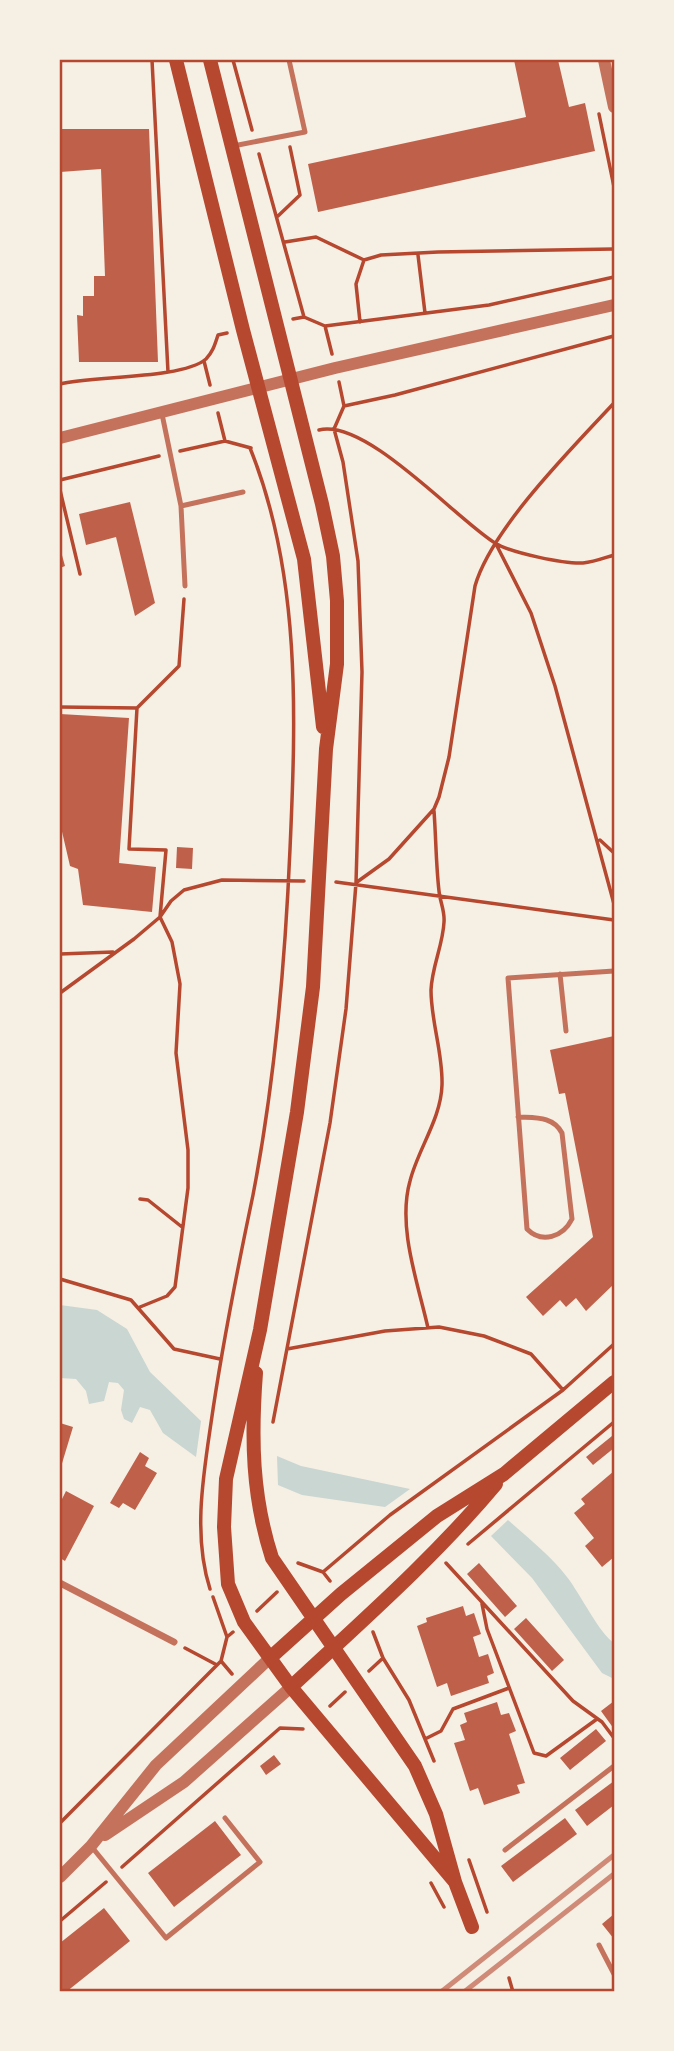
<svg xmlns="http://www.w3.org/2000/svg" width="674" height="2051" font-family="Karla,sans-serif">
<rect width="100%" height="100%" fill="#f6efe4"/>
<path fill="#c9d6d2" d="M60,1305L97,1310L127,1329L150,1372L201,1421L196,1457L163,1433L150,1410L140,1407L132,1423L124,1419L121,1410L124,1390L118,1383L109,1382L104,1401L89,1404L86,1391L76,1379L60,1378Z
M277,1456L301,1466L410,1489L385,1507L302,1495L278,1485Z
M508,1520C528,1538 551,1556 567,1577C581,1595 599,1633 614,1643V1679L602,1673L532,1578L491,1536Z"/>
<path fill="#bf614a" d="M514,60H558L569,107L585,103L595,151L318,212L308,164L526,117Z
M60,129H149L158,362H79L77,315L83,316V296H94V276H105L101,169L60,172Z
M130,502L155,603L135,616L116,537L86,545L79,514Z
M60,548L65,566L60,568Z
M60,714L129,718L119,863L156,867L152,912L83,905L78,869L70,866L60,823Z
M177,847L193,848L192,869L176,868Z
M614,1036V1284L586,1311L576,1298L566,1307L560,1300L543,1316L526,1297L593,1237L565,1093L559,1094L550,1050Z
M60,1423L73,1427L60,1470Z
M612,1436L614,1448L593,1465L586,1457Z
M140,1452L149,1458L145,1466L157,1473L135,1510L123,1503L119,1508L110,1503Z
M614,1471V1557L602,1567L585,1546L594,1538L574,1513L585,1504L581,1499Z
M66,1491L94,1506L65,1561L60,1558V1503Z
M479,1563L517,1606L505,1617L467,1574Z
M463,1606L466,1616L474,1613L481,1634L473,1637L479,1657L488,1654L494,1673L487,1676L489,1683L451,1696L447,1683L437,1687L417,1626L427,1622L426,1618Z
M526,1618L564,1660L552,1671L514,1629Z
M614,1701V1729L601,1711Z
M497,1702L501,1715L509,1713L516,1731L509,1734L525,1783L517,1785L520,1793L484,1805L478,1788L470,1791L454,1743L465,1740L460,1725L467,1722L464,1713Z
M596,1729L606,1741L570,1770L560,1758Z
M274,1755L281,1764L266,1775L260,1766Z
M614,1781V1805L587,1826L575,1810Z
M565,1818L577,1834L513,1882L501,1866Z
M215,1821L241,1855L174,1907L148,1873Z
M104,1908L130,1941L66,1992H60V1943Z
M614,1914V1939L602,1924Z"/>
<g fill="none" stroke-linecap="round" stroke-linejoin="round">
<path stroke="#b5482f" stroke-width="3.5" d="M152,60L168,372
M233,60L252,130
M599,114L614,187
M259,154L304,317
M278,216L300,195L290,147
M285,242L316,237L364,260L381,255L438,252L614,249
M418,255L425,313
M293,319L304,317L325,326L332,354
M360,322L356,284L364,260
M325,326L489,305L614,277
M204,361L210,385
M60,384C92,376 183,379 206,359C213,352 215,344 218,335L227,333
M344,406L395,395L614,336
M218,413L225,441
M319,430C366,418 456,519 495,543C511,553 565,564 583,563C594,562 604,558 614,555
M180,451L225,441L251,448
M60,480L159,456
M60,490L80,574
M497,546L531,613L555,686L614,904
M60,707L137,708L179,666L184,599
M137,708L129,849L166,850L160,917L172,942L180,984L176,1053L188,1150V1188L175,1287L167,1296L140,1307
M600,840L614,853
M336,882L614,920
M357,882L389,859L434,809L439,797L449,757L475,586C491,529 573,447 614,403
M60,954L113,952
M60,993L134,939L160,917L171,901L184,890L222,880L304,881
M140,1199L148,1200L182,1227
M60,1279L131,1300L174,1349L220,1359
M428,1328C418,1283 397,1227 410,1181C418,1149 441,1119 442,1085C443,1053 431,1022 431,990C432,966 443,945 444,922C445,911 440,902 439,891C436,865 436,838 434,811
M287,1349L385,1331L439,1327L484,1336L531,1354L563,1390
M273,1422L330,1123L346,1009L356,883L362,672L358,561L343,462L334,429L344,406L339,382
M468,1544L614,1422
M298,1563L323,1572L330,1581
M446,1563L573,1701L602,1722L614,1738
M323,1572L390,1515L563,1390L614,1344
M210,1589C193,1536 203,1477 211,1423C222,1346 237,1271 253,1195C275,1081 285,965 290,849C296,716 301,574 250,448
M213,1597L227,1637
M482,1604L487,1629L534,1753L546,1756L597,1719
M257,1611L277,1592
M373,1632L383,1658L409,1700L434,1761
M185,1648L217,1665
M221,1661L232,1674
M369,1671L383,1658
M330,1706L345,1692
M425,1739L441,1731L453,1709L509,1688
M60,1823L221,1661L227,1637L233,1632
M469,1860L487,1912
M122,1867L280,1728L303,1729
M431,1883L444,1907
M60,1921L106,1882
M509,1978L513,1992"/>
<path stroke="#c5725c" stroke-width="5" d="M233,146L305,132L289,60
M162,414L181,506L185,586
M181,506L243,492
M560,974L566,1031
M518,1117C536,1118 553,1116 562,1133L572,1219C563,1237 542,1244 527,1229L508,978L614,971
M91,1846L166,1938L260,1862L225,1818
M505,1850L614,1766
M599,1945L614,1974"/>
<path stroke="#c5725c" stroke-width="7" d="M60,1583L174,1642"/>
<path stroke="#c5725c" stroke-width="12" d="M604,60L614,107
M60,438L335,368L614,305
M105,1835L184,1782L291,1687
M60,1877L91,1846L156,1765L270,1658"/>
<path stroke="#b5482f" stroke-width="14" d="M176,60L243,330L304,559L323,727
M210,60L322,504L333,556L337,601V664L326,749L313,987L297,1112L260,1330L226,1479L224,1527L228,1584L244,1622L291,1687L455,1882
M256,1373C251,1438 252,1496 272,1558L415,1766L436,1814L455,1882L472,1927
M270,1658L341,1594L437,1516L504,1474L614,1382
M291,1687C362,1621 434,1558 496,1484"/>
<path stroke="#cf8b77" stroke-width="5" d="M441,1992L614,1855
M464,1992L614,1874"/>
</g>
<rect width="674" height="2051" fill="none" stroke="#f6efe4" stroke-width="122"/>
<rect x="61" y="61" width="552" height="1929" fill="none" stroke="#b5482f" stroke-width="2.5"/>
</svg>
